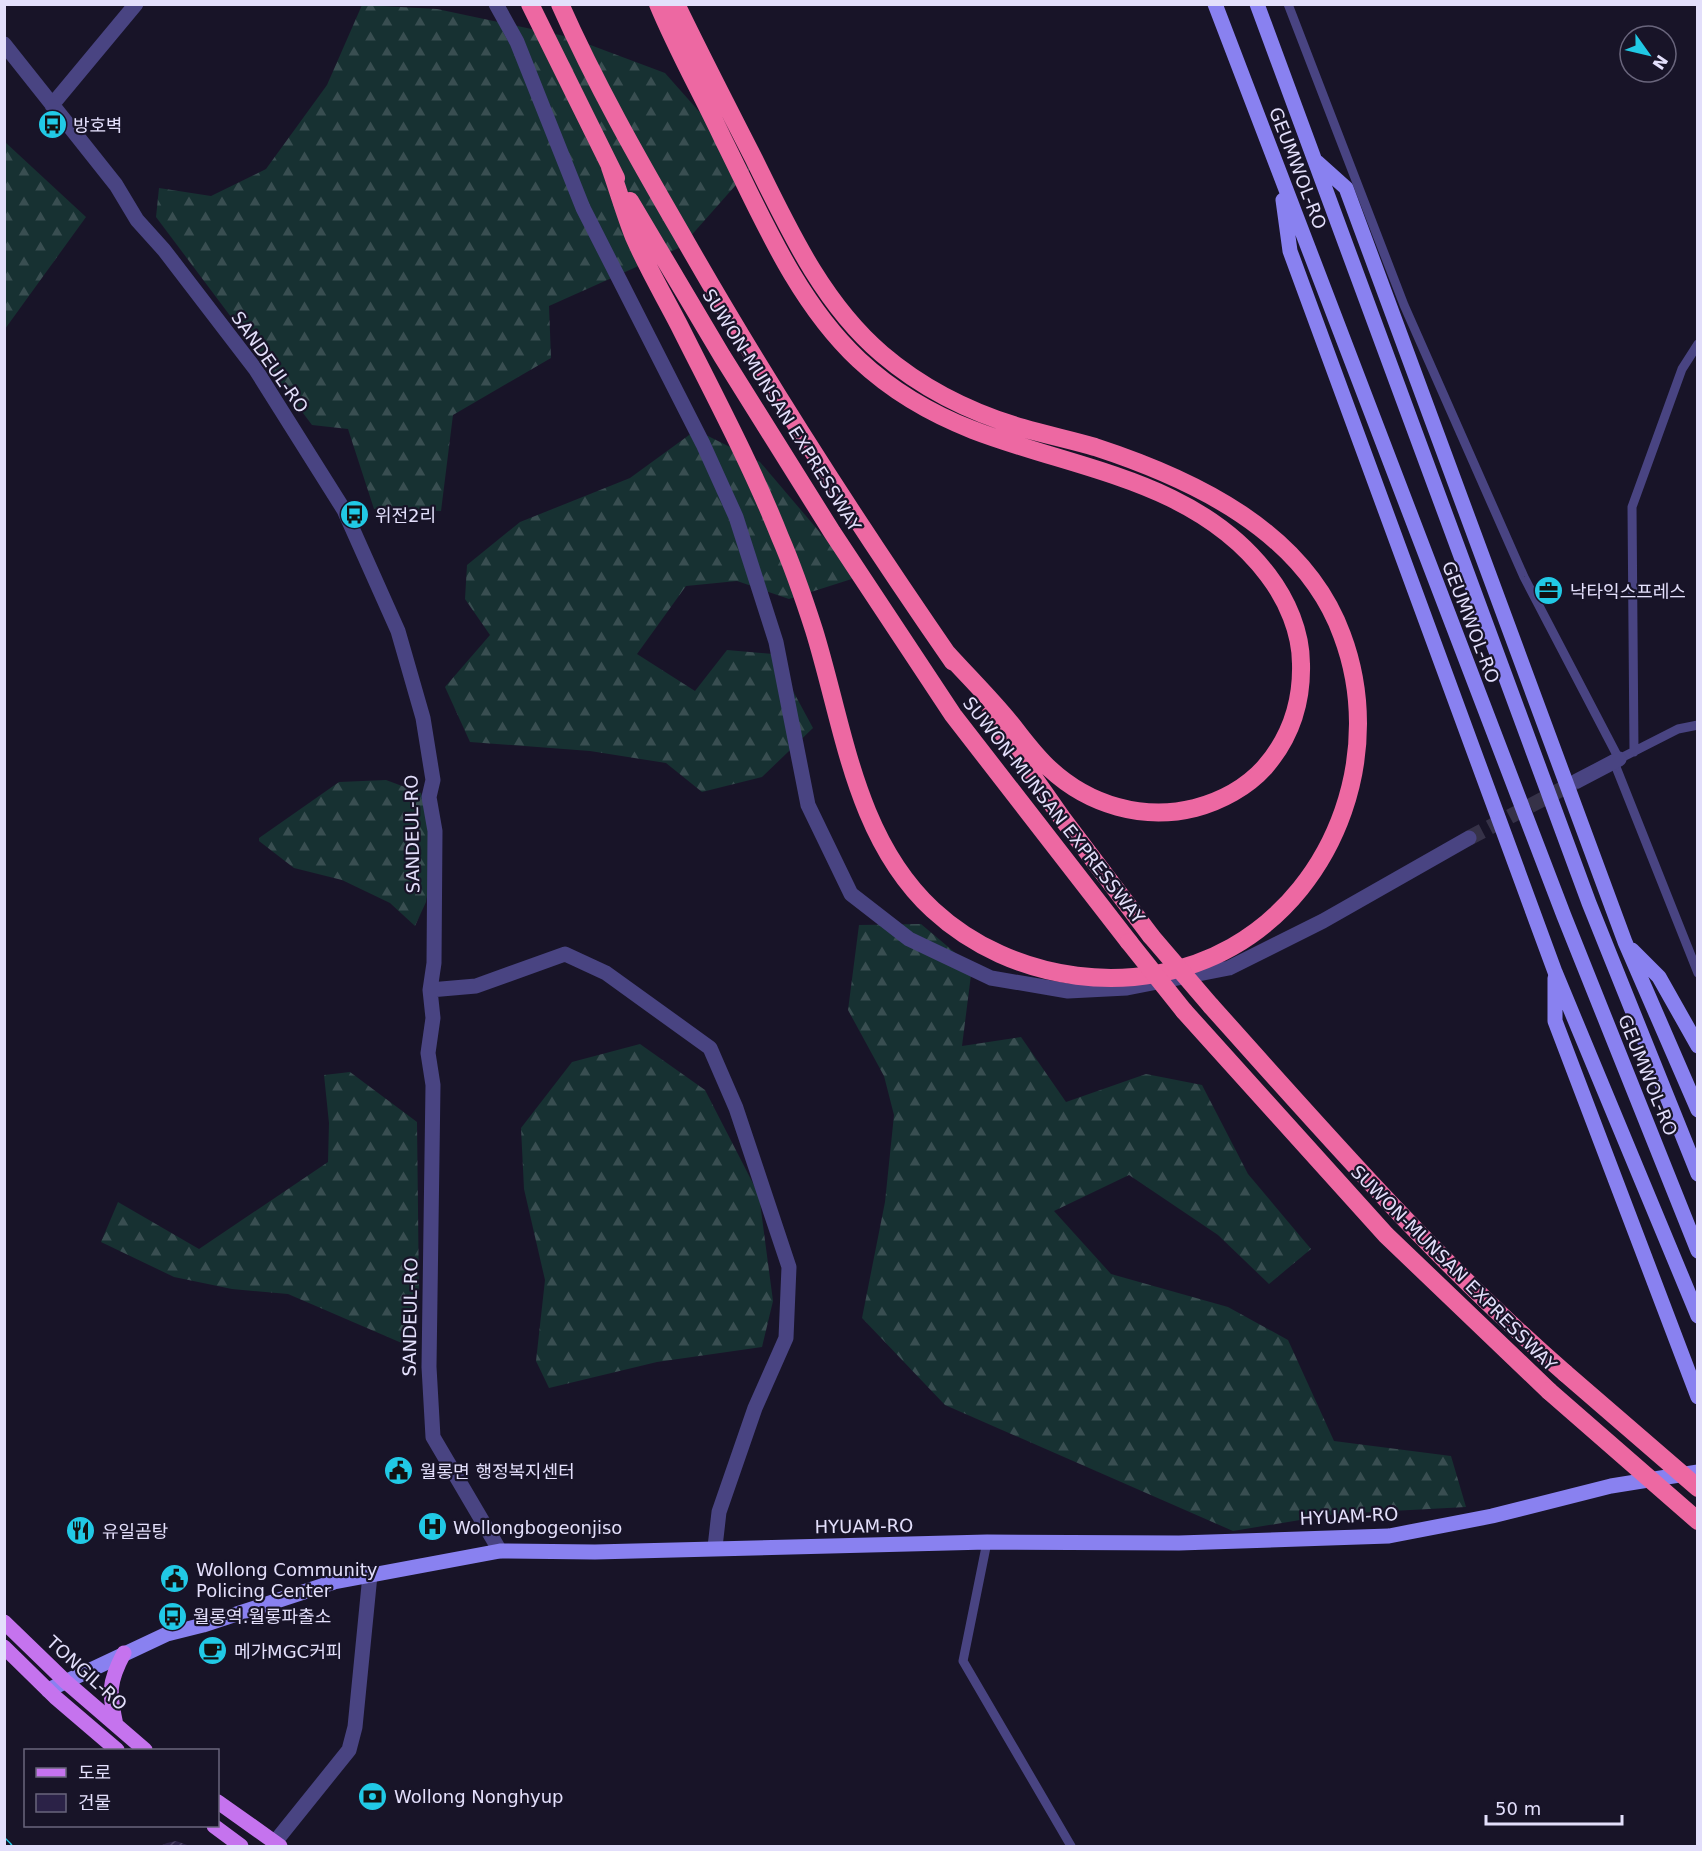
<svg xmlns="http://www.w3.org/2000/svg" width="1702" height="1851" font-family="'DejaVu Sans','Noto Sans KR',sans-serif">
<defs>
<pattern id="forest-firs" width="22" height="20" patternUnits="userSpaceOnUse" patternTransform="scale(1.5)"><rect width="22" height="20" fill="#173132"/><path d="M5 1l3.5 6h-7zM16 11l3.5 6h-7z" fill="#394e51"/></pattern>
<pattern id="building-hatch" width="6" height="6" patternUnits="userSpaceOnUse" patternTransform="scale(1.5)"><rect width="6" height="6" fill="#2b2247"/><path d="M-1 1l2-2M0 6l6-6M5 7l2-2" fill="none" stroke="#4a4262"/></pattern>
</defs>
<rect width="100%" height="100%" fill="#181428"/>
<path fill="url(#forest-firs)" d="M362,5L437,9L569,37L665,73L750,169L681,247L549,306L551,358L453,415L441,511L374,509L348,429L312,425L156,217L159,188L211,196L266,169L327,85Z
M5,142L86,217L5,329Z
M696,430L760,462L858,577L789,599L737,581L686,586L637,654L695,691L727,650L773,654L813,728L762,777L702,792L666,763L590,751L470,742L445,687L490,635L465,599L467,565L520,522L630,478Z
M386,780L421,793L435,845L426,902L415,926L390,903L342,880L294,868L259,841V838L339,782Z
M921,924L972,967L962,1046L1021,1037L1066,1102L1146,1074L1202,1085L1248,1174L1311,1249L1269,1284L1218,1235L1129,1175L1054,1211L1111,1274L1228,1307L1288,1340L1334,1441L1451,1456L1466,1507L1336,1514L1233,1531L945,1405L862,1318L885,1202L894,1115L884,1076L848,1010L859,925Z
M640,1044L705,1090L759,1195L773,1301L762,1347L657,1362L549,1388L536,1361L545,1280L524,1189L521,1128L572,1062Z
M350,1072L417,1122L419,1298L404,1344L288,1294L232,1289L174,1277L101,1242L118,1202L199,1249L328,1162L329,1123L324,1075Z"/>
<path fill="url(#building-hatch)" d="M176,1841L190,1846H160L167,1843Z"/>
<g fill="none" stroke-linecap="round" stroke-linejoin="round">
<path stroke="#363248" stroke-width="15" stroke-dasharray="15 8" stroke-linecap="butt" d="M1469,838L1577,781"/>
<path stroke="#494482" stroke-width="9" d="M1288,4L1404,305L1524,577L1619,759L1678,729L1698,725
M1634,752L1632,507L1682,369L1698,344
M1614,762L1698,973
M987,1542L963,1661L1071,1846"/>
<path stroke="#494482" stroke-width="15" d="M496,4L517,42L583,208L703,444L736,517L776,642L808,805L851,894L909,939L991,978L1068,991L1127,988L1229,968L1323,921L1469,838
M4,44L116,185L137,220L164,250L256,370L344,510L398,631L423,718L433,780L429,797L435,831L434,963L430,990L433,1018L428,1053L433,1085L429,1367L433,1437L500,1551
M52,105L136,4
M1577,781L1619,759
M430,990L476,986L565,954L606,973L710,1048L736,1108L789,1267L786,1338L755,1408L719,1512L715,1547
M275,1842L349,1750L355,1727L370,1575"/>
<path stroke="#8981f0" stroke-width="15" d="M1215,4L1564,916L1698,1251
M1257,4L1589,903L1698,1174
M1317,162L1346,188L1625,942L1698,1110
M1283,200L1290,251L1555,972L1698,1316
M1632,950L1659,977L1698,1046
M1555,978V1021L1698,1397
M48,1690L167,1634L203,1625L334,1582L500,1551L595,1552L987,1542L1179,1543L1389,1536L1492,1516L1611,1486L1698,1472"/>
<path stroke="#c573ee" stroke-width="15" d="M4,1622L65,1681L145,1750
M4,1647L55,1697L117,1750
M116,1725C109,1693 108,1683 124,1653
M218,1802L280,1846
M214,1826L241,1846"/>
<path stroke="#ed68a2" stroke-width="18" d="M530,4L616,178
M560,4C595,83 638,159 681,233C765,381 857,523 953,662
M658,4C677,50 702,94 723,139C761,215 796,301 859,360C891,390 932,414 973,430C1077,470 1196,480 1268,575C1287,600 1301,632 1301,664C1302,703 1290,738 1265,767C1247,787 1221,801 1195,808C1143,821 1089,805 1050,769C1032,753 1018,731 1002,713C984,692 965,673 946,652
M610,167C618,190 625,214 634,237C647,267 664,296 679,325C714,395 751,464 780,537C793,567 804,599 814,630C844,727 855,838 933,910C1012,983 1138,1000 1232,947C1339,886 1385,749 1342,635C1304,531 1193,479 1095,447C1071,440 1047,435 1023,428C972,413 923,389 882,354C822,303 788,228 754,159C728,108 701,56 676,4
M630,201L722,356L832,532L953,715L1129,942
M990,715L1062,818L1151,936
M1211,1006C1325,1133 1436,1261 1565,1373
M1184,1011L1386,1235L1549,1391"/>
<defs>
<path id="rail" d="M4,1841L9,1846"/>
</defs>
<use href="#rail" stroke="#21c9e5" stroke-width="7"/>
<use href="#rail" stroke="#181428" stroke-width="4.5" stroke-dasharray="14" stroke-linecap="butt"/>
<path stroke="#ed68a2" stroke-width="18" d="M1151,936L1211,1006
M1129,942L1184,1011
M1565,1373L1698,1488
M1549,1391L1698,1521"/>
</g>
<defs>
<symbol id="bus-disc" viewBox="-11 -11 22 22"><circle r="9.5" fill="#21c9e5" stroke="#181428"/><path d="M-5-6H5V4H4V6H2V4H-2V6H-4V4H-5ZM-3.5-4V0h7V-4ZM-3.5 1.2v1.5H-2V1.2ZM2 1.2v1.5H3.5V1.2Z" fill="#111"/></symbol>
<symbol id="office-disc" viewBox="-11 -11 22 22"><circle r="9.5" fill="#21c9e5" stroke="#181428"/><path d="M-6-3h4V-5.5h4V-3h4V5H-6ZM-1-4.5V-3h2v-1.5ZM-6 0V1H6V0Z" fill="#111"/></symbol>
<symbol id="civic-disc" viewBox="-11 -11 22 22"><circle r="9.5" fill="#21c9e5" stroke="#181428"/><path d="M-.6-6.5H3V-4.5H.6V-3L4-1V1h2V6H-6V1h2V-1L-.6-3ZM-1.2 2.5V6h2.4V2.5Z" fill="#111"/></symbol>
<symbol id="hospital-disc" viewBox="-11 -11 22 22"><circle r="9.5" fill="#21c9e5" stroke="#181428"/><path d="M-5-5h3v3.5h4V-5h3V5h-3V1.5h-4V5h-3Z" fill="#111"/></symbol>
<symbol id="restaurant-disc" viewBox="-11 -11 22 22"><circle r="9.5" fill="#21c9e5" stroke="#181428"/><path d="M-5-6h1v4h1v-4h1v4h1v-4h1v5L-1.5 .5V6h-2V.5L-5-1ZM5-6V6H3V1.5H1.5Q1.5-4 5-6Z" fill="#111"/></symbol>
<symbol id="cafe-disc" viewBox="-11 -11 22 22"><circle r="9.5" fill="#21c9e5" stroke="#181428"/><path d="M-5.5-4.5H6V0H3Q3 3.5 0 3.5H-2.5Q-5.5 3.5-5.5 0ZM3-3.2v2h1.7v-2ZM-6 4.5H4V6H-6Z" fill="#111"/></symbol>
<symbol id="bank-disc" viewBox="-11 -11 22 22"><circle r="9.5" fill="#21c9e5" stroke="#181428"/><path d="M-6-4H6V4H-6ZM0-2.3a2.3 2.3 0 1 0 0 4.6a2.3 2.3 0 1 0 0-4.6Z" fill="#111"/></symbol>
</defs>
<g fill-rule="evenodd">
<use href="#bus-disc" x="36" y="108" width="33" height="33"/>
<use href="#bus-disc" x="338" y="498" width="33" height="33"/>
<use href="#office-disc" x="1532" y="574" width="33" height="33"/>
<use href="#civic-disc" x="382" y="1454" width="33" height="33"/>
<use href="#hospital-disc" x="416" y="1510" width="33" height="33"/>
<use href="#restaurant-disc" x="64" y="1514" width="33" height="33"/>
<use href="#civic-disc" x="158" y="1562" width="33" height="33"/>
<use href="#bus-disc" x="156" y="1600" width="33" height="33"/>
<use href="#cafe-disc" x="196" y="1634" width="33" height="33"/>
<use href="#bank-disc" x="356" y="1780" width="33" height="33"/>
</g>
<g text-anchor="middle" dominant-baseline="central" stroke-width="4.5" stroke-linejoin="round" paint-order="stroke">
<g font-size="18" fill="#e3dffb" stroke="#181428" text-anchor="start">
<text x="73" y="125">방호벽</text>
<text x="375" y="515">위전2리</text>
<text x="1570" y="591">낙타익스프레스</text>
<text x="420" y="1471">월롱면 행정복지센터</text>
<text x="453" y="1527">Wollongbogeonjiso</text>
<text x="102" y="1531">유일곰탕</text>
<text x="196" y="1569">Wollong Community<tspan x="196" dy="21">Policing Center</tspan></text>
<text x="193" y="1616">월롱역.월롱파출소</text>
<text x="234" y="1651">메가MGC커피</text>
<text x="394" y="1796">Wollong Nonghyup</text>
</g>
<g font-size="18" fill="#e3dffb" stroke="#181428">
<text transform="translate(1298 168) rotate(69)">GEUMWOL-RO</text>
<text transform="translate(270 362) rotate(55)">SANDEUL-RO</text>
<text transform="translate(782 410) rotate(58)">SUWON-MUNSAN EXPRESSWAY</text>
<text transform="translate(1471 622) rotate(69)">GEUMWOL-RO</text>
<text transform="translate(1054 810) rotate(52)">SUWON-MUNSAN EXPRESSWAY</text>
<text transform="translate(412 834) rotate(-91)">SANDEUL-RO</text>
<text transform="translate(1648 1075) rotate(68)">GEUMWOL-RO</text>
<text transform="translate(1454 1268) rotate(45)">SUWON-MUNSAN EXPRESSWAY</text>
<text transform="translate(410 1317) rotate(-89)">SANDEUL-RO</text>
<text transform="translate(1349 1516) rotate(-3)">HYUAM-RO</text>
<text transform="translate(864 1526) rotate(-1)">HYUAM-RO</text>
<text transform="translate(87 1673) rotate(42)">TONGIL-RO</text>
</g>
</g>
<rect width="1702" height="1851" fill="none" stroke="#e3dffb" stroke-width="12"/>
<rect x="24" y="1749" width="195" height="78" fill="#181428" stroke="#69657c" stroke-width="1.5"/>
<rect x="36" y="1768" width="30" height="9" fill="#c573ee" stroke="#69657c" stroke-width="1.5"/>
<text x="78" y="1779" font-size="18" fill="#e3dffb">도로</text>
<rect x="36" y="1794" width="30" height="18" fill="#2b2247" stroke="#69657c" stroke-width="1.5"/>
<text x="78" y="1809" font-size="18" fill="#e3dffb">건물</text>
<g transform="translate(1648 54) rotate(124)"><circle r="28" fill="#181428" stroke="#69657c" stroke-width="1.5"/>
<path d="M0-4.5L10 22L0 15L-10 22Z" fill="#21c9e5"/>
<text y="-9" font-size="16" font-weight="bold" text-anchor="middle" fill="#e3dffb">N</text>
</g>
<path d="M1486 1815v9h136v-9" fill="none" stroke="#e3dffb" stroke-width="3"/>
<text x="1495" y="1815" font-size="18" fill="#e3dffb" stroke="#181428" stroke-width="4.5" paint-order="stroke">50 m</text>
</svg>
